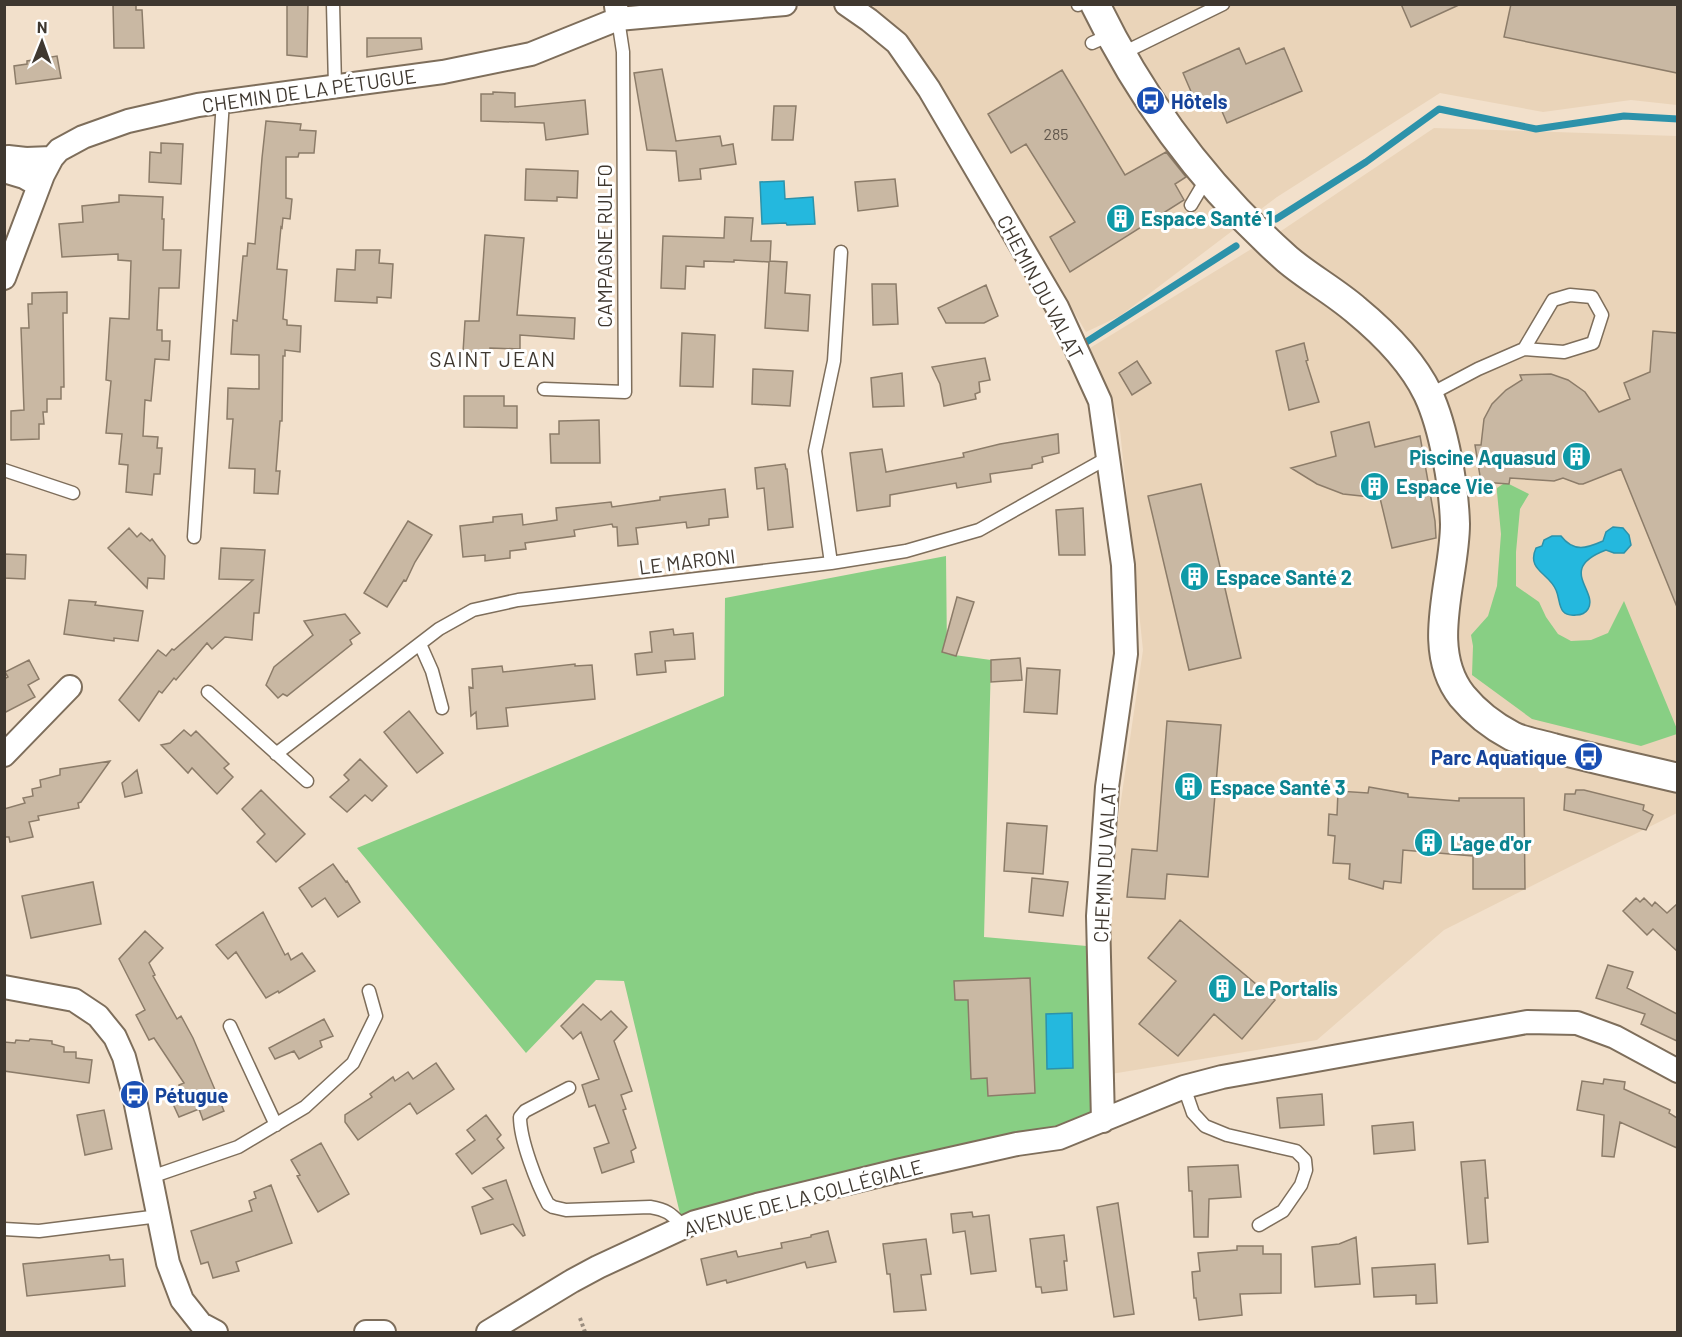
<svg xmlns="http://www.w3.org/2000/svg" width="1682" height="1337" font-family="Barlow,sans-serif">
<rect width="100%" height="100%" fill="#f2e0cb"/>
<path fill="#ead4b9" d="M872,5H1677V105L1631,100L1543,112L1440,93L1277,197L1120,316L1086,332L923,62Z
M1434,128L1677,136V813L1444,930L1317,1040L1111,1074L1107,896L1143,650L1119,421L1090,348L1284,229Z"/>
<path fill="#88cf84" d="M1503,484H1509L1529,494L1520,509L1516,552V586L1539,602L1546,617L1558,634L1571,641L1591,640L1608,633L1624,601L1677,729V734L1641,746L1532,719L1472,675L1473,646L1471,635L1488,616L1497,586L1501,534L1497,492V488Z
M946,556L947,654L991,660L984,937L1098,947L1091,1125L683,1226L624,981L596,980L526,1053L357,848L724,696L725,598Z"/>
<path fill="#24b8de" stroke="#2c92aa" stroke-width="1.5" d="M784,181L785,199L813,197L815,224L787,225L786,223L762,224L760,182Z
M1613,527L1623,528L1629,535L1631,545L1624,553H1614L1606,550C1556,569 1599,591 1588,609C1585,614 1581,615 1576,615C1557,617 1561,601 1556,590C1549,573 1526,570 1536,548L1542,546L1544,540L1552,536H1561C1574,553 1587,548 1603,541L1606,532Z
M1072,1013L1073,1068L1047,1069L1046,1014Z"/>
<g fill="none" stroke-linecap="round" stroke-linejoin="round">
<path stroke="#2c92aa" stroke-width="7" d="M1276,219L1366,162L1439,109L1536,129L1624,116L1678,119
M1080,346L1236,246"/>
</g>
<path fill="#c9b8a3" stroke="#8c7c69" stroke-width="1.5" d="M113,4H136V10H142L144,48H114Z
M287,4H308L307,57L287,55Z
M1401,4H1461L1411,27Z
M1511,4H1677V73L1504,37Z
M367,38H421L422,49L367,57Z
M1239,48L1246,64L1284,48L1302,91L1227,123L1218,102L1199,110L1183,73Z
M57,56L61,78L16,84L14,66L27,64V61Z
M662,69L676,141L720,136L722,146L733,144L736,164L700,169L701,179L679,181L676,151L647,150L634,73Z
M1062,70L1125,175L1166,152L1186,177L1175,184L1184,200L1070,272L1050,237L1075,222L1026,144L1011,153L988,114Z
M493,92L515,93V107L585,100L588,134L546,140L544,123L481,121V94H493Z
M774,106H796L793,140H772Z
M266,121L301,124L300,130L316,131L314,153H299L298,157H286V198L292,199L290,219L283,218L282,228L281,227L277,269L287,270L283,319L287,320V325L301,326L300,352L285,350V356H283L282,421H280L276,471H280L278,494L254,493L255,469L229,468L233,419H227L228,388L259,389V355L231,354L233,320L237,321L243,256H247L248,243L255,244L262,158Z
M161,143L183,144L181,184L149,182L150,152L161,153Z
M526,169L578,171L577,198L557,197V201L525,200Z
M895,179L898,206L858,211L855,182Z
M119,195L163,197L162,219H164L163,250H181L179,288H159L157,330H162V341H170L169,360L155,359L151,401L145,400L143,436L158,437L157,448H162L160,474H154L152,495L126,492L128,465L119,464L122,434L106,433L111,381L106,380L110,318L129,319L131,261L118,260V254L62,257L59,224L83,222L82,206L119,202Z
M725,217L753,218L751,241H771L770,261L787,262L785,293L810,295L808,331L765,328L769,262L734,260V262L704,261V267L686,266L685,289L661,288L663,236L724,238Z
M485,235L524,238L517,315L575,318L574,339L520,335V349L490,348V353L463,352L465,321H479Z
M356,250H380L379,263L393,264L391,298L377,297V303L335,301L337,269L355,270Z
M872,284H896L898,324L873,325Z
M986,285L998,316L984,323H946L938,308Z
M67,292V313H63L64,387H61V399H47V412H43L44,424H39V439L11,440V411L24,410L21,328H29L28,304H32V293Z
M1653,331L1677,333V607L1621,469L1583,484H1579L1563,478L1554,481L1510,478L1509,484L1481,482L1475,445H1481L1484,419L1492,404L1506,390L1522,380L1520,375L1551,374L1568,380L1585,392L1599,412L1630,399L1624,383L1650,372Z
M682,333L715,335L713,387L680,386Z
M1304,343L1308,360L1306,361L1319,402L1289,410L1276,351Z
M985,358L990,380L979,382L980,392L975,394L976,399L944,406L940,384L932,367Z
M1137,361L1151,383L1132,395L1119,373Z
M753,369L793,371L790,406L752,404Z
M902,373L904,406L873,407L871,378Z
M464,396H504V406H517V428L464,427Z
M599,420L600,463H551L550,434H559V421Z
M1369,422L1375,447L1420,436L1435,521L1436,538L1392,548L1380,498L1343,494L1317,484L1291,468L1336,456L1331,432Z
M1058,434L1059,453L1042,457L1043,462L1032,465V468L990,474L991,482L957,488L956,483L890,495V506L857,511L850,453L882,449L886,472L964,457L963,453L1000,444Z
M785,464L786,469H787L793,527L768,530L764,488L757,489L755,468Z
M1201,484L1241,658L1189,670L1148,496Z
M725,489L728,517L709,519V525L687,528L686,522L636,528L638,544L618,546L617,527H613L612,524L574,530L575,536L525,543L526,549L510,551V558L485,561V555L463,557L460,526L493,522V517L522,514L523,525L557,520L556,508L611,502L612,507L660,500V497Z
M1083,508L1085,555H1059L1056,510Z
M408,521L432,535L415,562L406,581L404,580L387,607L364,593Z
M129,528L137,537L141,533L150,541L152,539L165,556L164,579L148,578L147,588L108,548Z
M221,548L265,550L259,613H254L252,640L225,637L212,649L207,643L176,680L174,678L162,693L159,691L139,721L119,700L158,650L166,656L172,649L174,650L253,580L219,579Z
M4,554L26,555L25,579L4,578Z
M957,597L974,602L956,656L942,652Z
M69,600L96,602L95,605L143,611L138,641L114,638V641L64,634Z
M345,614L360,633L350,640L352,644L287,696L283,694L278,698L266,685L274,667L313,635L304,621Z
M673,629L674,635L693,633L695,659L665,661L666,672L637,675L635,654L652,652L650,632Z
M1020,658L1022,680L991,682V660Z
M29,660L39,679L28,685L35,697L4,713V679L8,677L5,672Z
M575,664V666L592,665L595,699L506,708L508,726L477,729L476,712L471,716L469,687L473,688L472,669L502,666L503,672Z
M1027,668L1060,670L1057,714L1024,712Z
M409,711L443,753L417,773L384,732Z
M1167,721L1221,725L1208,877L1167,874L1165,899L1127,897L1132,849L1157,851Z
M184,730L191,736L196,731L229,764L224,768L233,777L217,794L192,768L188,773L161,745L170,743Z
M360,759L387,786L372,801L365,795L347,812L330,797L349,780L344,775Z
M110,761L81,802L78,803L79,808L38,816L39,820L29,822L33,837L10,842L9,837H4V809L25,803L23,798L33,796L32,789L41,787L40,780L60,775V769Z
M137,770L142,793L125,797L122,783Z
M1369,787L1408,794V797L1459,801V798H1524L1525,889H1473V856L1403,850L1401,883L1384,881L1383,889L1349,879L1350,864L1333,863L1335,836L1328,835L1329,814L1337,815L1338,791L1368,793Z
M261,790L305,834L276,862L257,842L265,834L242,809Z
M1576,790H1584L1644,805L1643,810L1653,815L1646,830L1564,810L1565,794H1575Z
M1007,823L1047,826L1043,874L1004,871Z
M333,864L346,882L347,881L360,902L338,917L325,898L312,907L299,888Z
M1032,878L1068,882L1063,916L1029,912Z
M93,882L101,924L31,938L22,896Z
M1636,898L1640,902L1644,898L1652,906L1655,902L1667,913L1677,904V951L1653,929L1647,935L1623,911Z
M263,912L285,955L288,953L291,960L302,953L315,971L279,993L278,991L266,998L236,952L228,959L216,945Z
M1180,920L1275,1000L1242,1039L1214,1014L1178,1056L1139,1024L1176,981L1148,958Z
M145,931L163,948L149,963L155,975L153,976L177,1019L181,1016L193,1038L224,1111L203,1120L199,1109L179,1117L168,1093L179,1091V1085L184,1083L154,1038L149,1040L136,1015L145,1010L119,959Z
M1608,965L1633,972L1627,988L1677,1014V1041L1641,1024L1645,1014L1596,998Z
M1030,978L1035,1093L988,1096L987,1078L971,1079L968,1000H955L954,981Z
M583,1004L601,1020L611,1011L627,1027L614,1041L632,1091L621,1095L626,1109L623,1110L636,1148L631,1151L634,1162L602,1173L594,1148L609,1143L595,1105L589,1107L582,1085L599,1079L581,1032L573,1039L561,1026Z
M324,1019L333,1036L320,1041L322,1047L299,1059L294,1051L275,1059L269,1048Z
M30,1039L52,1041V1044L64,1047V1052H76V1058L92,1060L89,1083L4,1071V1042L15,1043L16,1040L29,1041Z
M436,1063L454,1089L417,1114L410,1103L358,1140L345,1122V1115L372,1097L370,1094L393,1077L395,1081L408,1072L413,1079Z
M1604,1079L1625,1082L1624,1089L1670,1110L1669,1113L1677,1118V1148L1620,1122L1614,1157L1602,1156L1604,1115L1577,1110L1582,1081L1603,1084Z
M1322,1094L1324,1125L1280,1128L1277,1098Z
M104,1110L112,1149L85,1155L77,1115Z
M486,1115L501,1135L497,1139L504,1148L472,1174L456,1154L475,1140L467,1130Z
M1413,1122L1415,1150L1374,1154L1372,1126Z
M321,1143L349,1194L318,1212L297,1176L300,1175L291,1160Z
M1485,1160L1488,1198H1485L1488,1242L1468,1244L1461,1162Z
M1238,1165L1241,1197L1209,1199L1208,1237H1194L1192,1191H1189L1188,1167Z
M506,1180L525,1235L523,1236L513,1224L481,1234L472,1207L493,1199L483,1188Z
M271,1185L292,1243L236,1262L239,1271L213,1278L208,1262L201,1264L191,1231L252,1211L249,1201L256,1198L254,1192Z
M1118,1203L1134,1314L1114,1317L1097,1207Z
M972,1212L973,1217L989,1215L996,1271L971,1274L965,1231L953,1233L951,1214Z
M828,1231L836,1262L807,1268L805,1262L727,1283L726,1280L707,1285L701,1259L736,1251L738,1257L782,1248L781,1243L811,1237V1235Z
M1064,1235L1067,1261H1064L1067,1290L1042,1293L1041,1287H1036L1030,1239Z
M1356,1237L1360,1284L1315,1287L1312,1247L1339,1244Z
M926,1239L931,1274L921,1275L926,1310L894,1312L890,1274H887L883,1244Z
M1237,1246H1263V1254H1281V1293L1240,1294L1242,1315L1199,1320L1196,1298H1194L1192,1272L1200,1271L1198,1253L1237,1250Z
M109,1255L110,1260L123,1259L125,1286L27,1296L23,1264Z
M1435,1264L1437,1303L1416,1304V1295L1374,1297L1372,1268Z"/>
<g fill="none" stroke-linecap="round" stroke-linejoin="round">
<defs>
<path id="service" d="M333,4L335,86
M1078,5V4
M1092,43L1110,35
M1121,54L1223,4
M1191,205L1207,178
M544,389L625,392L623,52L618,19
M1429,395L1478,369L1524,349L1564,352L1593,343L1602,315L1592,297L1570,295L1553,300L1524,349
M4,470L73,493
M194,537L223,101
M831,563L815,451L834,361L841,252
M420,644L432,671L442,708
M208,692L307,781
M276,754L439,629L473,610L518,600L831,563L906,551L979,530L1109,457
M230,1026L276,1125
M1184,1087L1193,1113L1205,1126L1227,1135L1296,1151L1305,1160L1306,1170L1301,1185L1283,1211L1259,1225
M569,1088L525,1111L520,1117C520,1140 537,1184 548,1204L553,1207L566,1210L650,1207C668,1210 671,1214 683,1226
M151,1177L238,1147L305,1107L353,1063L376,1016L369,991
M4,1229L39,1231L159,1216"/>
<path id="minor" d="M846,4L869,20L897,43L929,89L1057,307L1100,401L1123,565L1126,654L1107,787L1098,916L1103,1121
M616,6L618,19L785,4
M4,159L8,157L26,159L52,158
M4,171L24,177L38,185
M4,278L43,175L52,158L59,150L83,137L128,121L198,105L443,72L531,54L618,19
M4,755L70,687
M4,987L74,1000L98,1016L115,1037L124,1057L134,1095L168,1263L182,1300L201,1324L216,1332
M366,1332H384
M488,1332L572,1281L598,1267L695,1222L757,1205L897,1171L1017,1144L1059,1138L1184,1087L1222,1077L1527,1022L1577,1023L1615,1037L1678,1071"/>
<path id="tertiary" d="M1095,4C1142,101 1207,188 1287,259C1308,277 1334,291 1356,310C1384,333 1412,361 1428,394C1444,428 1454,487 1455,524C1455,579 1424,648 1462,696C1476,713 1493,726 1512,736C1524,742 1540,744 1553,748C1594,759 1636,768 1678,778"/>
</defs>
<use href="#service" stroke="#7e6e5b" stroke-width="15"/>
<use href="#minor" stroke="#7e6e5b" stroke-width="26"/>
<use href="#tertiary" stroke="#7e6e5b" stroke-width="32"/>
<path stroke="#9a8d7f" stroke-width="4" stroke-dasharray="3 3" stroke-linecap="butt" d="M580,1318L585,1332"/>
<use href="#service" stroke="#fff" stroke-width="12"/>
<use href="#minor" stroke="#fff" stroke-width="22"/>
<use href="#tertiary" stroke="#fff" stroke-width="28"/>
</g>
<defs>
<symbol id="bus-disc" viewBox="-11 -11 22 22"><circle r="9.5" fill="#1a4fb4" stroke="#fff"/><path d="M-5-6H5V4H4V6H2V4H-2V6H-4V4H-5ZM-3.5-4V0h7V-4ZM-3.5 1.2v1.5H-2V1.2ZM2 1.2v1.5H3.5V1.2Z" fill="#fff"/></symbol>
<symbol id="building-disc" viewBox="-11 -11 22 22"><circle r="9.5" fill="#0f9aa8" stroke="#fff"/><path d="M-4-6H4V6H1V3H-1V6H-4ZM-2.5-4.3h1.7v1.8h-1.7ZM.8-4.3h1.7v1.8H.8ZM-2.5-1h1.7V.8h-1.7ZM.8-1h1.7V.8H.8Z" fill="#fff"/></symbol>
</defs>
<g fill-rule="evenodd">
<use href="#bus-disc" x="1134" y="84" width="33" height="33"/>
<use href="#building-disc" x="1104" y="202" width="33" height="33"/>
<use href="#building-disc" x="1560" y="440" width="33" height="33"/>
<use href="#building-disc" x="1358" y="470" width="33" height="33"/>
<use href="#building-disc" x="1178" y="560" width="33" height="33"/>
<use href="#bus-disc" x="1572" y="740" width="33" height="33"/>
<use href="#building-disc" x="1172" y="770" width="33" height="33"/>
<use href="#building-disc" x="1412" y="826" width="33" height="33"/>
<use href="#building-disc" x="1206" y="972" width="33" height="33"/>
<use href="#bus-disc" x="118" y="1078" width="33" height="33"/>
</g>
<g text-anchor="middle" dominant-baseline="central" stroke-width="6" stroke-linejoin="round" paint-order="stroke">
<g font-size="16" fill="#62584d">
<text x="1056" y="133">285</text>
</g>
<g font-size="20" fill="#3f3830" stroke="#fff">
<text transform="translate(309 90) rotate(-8)">CHEMIN DE LA PÉTUGUE</text>
<text transform="translate(604 246) rotate(-90)">CAMPAGNE RULFO</text>
<text transform="translate(1041 287) rotate(62)">CHEMIN DU VALAT</text>
<text transform="translate(687 561) rotate(-7)">LE MARONI</text>
<text transform="translate(1104 863) rotate(-87)">CHEMIN DU VALAT</text>
<text transform="translate(803 1197) rotate(-15)">AVENUE DE LA COLLÉGIALE</text>
</g>
<g font-size="20" font-weight="bold" fill="#164399" stroke="#fff" text-anchor="start">
<text x="1171" y="101">Hôtels</text>
<text x="1567" y="757" text-anchor="end">Parc Aquatique</text>
<text x="155" y="1095">Pétugue</text>
</g>
<g font-size="20" font-weight="bold" fill="#0d838f" stroke="#fff" text-anchor="start">
<text x="1141" y="218">Espace Santé 1</text>
<text x="1556" y="457" text-anchor="end">Piscine Aquasud</text>
<text x="1396" y="486">Espace Vie</text>
<text x="1216" y="577">Espace Santé 2</text>
<text x="1210" y="787">Espace Santé 3</text>
<text x="1450" y="843">L'age d'or</text>
<text x="1243" y="988">Le Portalis</text>
</g>
<g font-size="21" letter-spacing="1.5" fill="#3f3830" stroke="#fff">
<text x="493" y="358">SAINT JEAN</text>
</g>
</g>
<rect width="1682" height="1337" fill="none" stroke="#3f3830" stroke-width="12"/>
<g transform="translate(42 42) rotate(1)" stroke="#ffffff" stroke-width="4.5" paint-order="stroke">
<path d="M0-4.5L10 22L0 15L-10 22Z" fill="#3f3830"/>
<text y="-9" font-size="16" font-weight="bold" text-anchor="middle" fill="#3f3830">N</text>
</g>
</svg>
